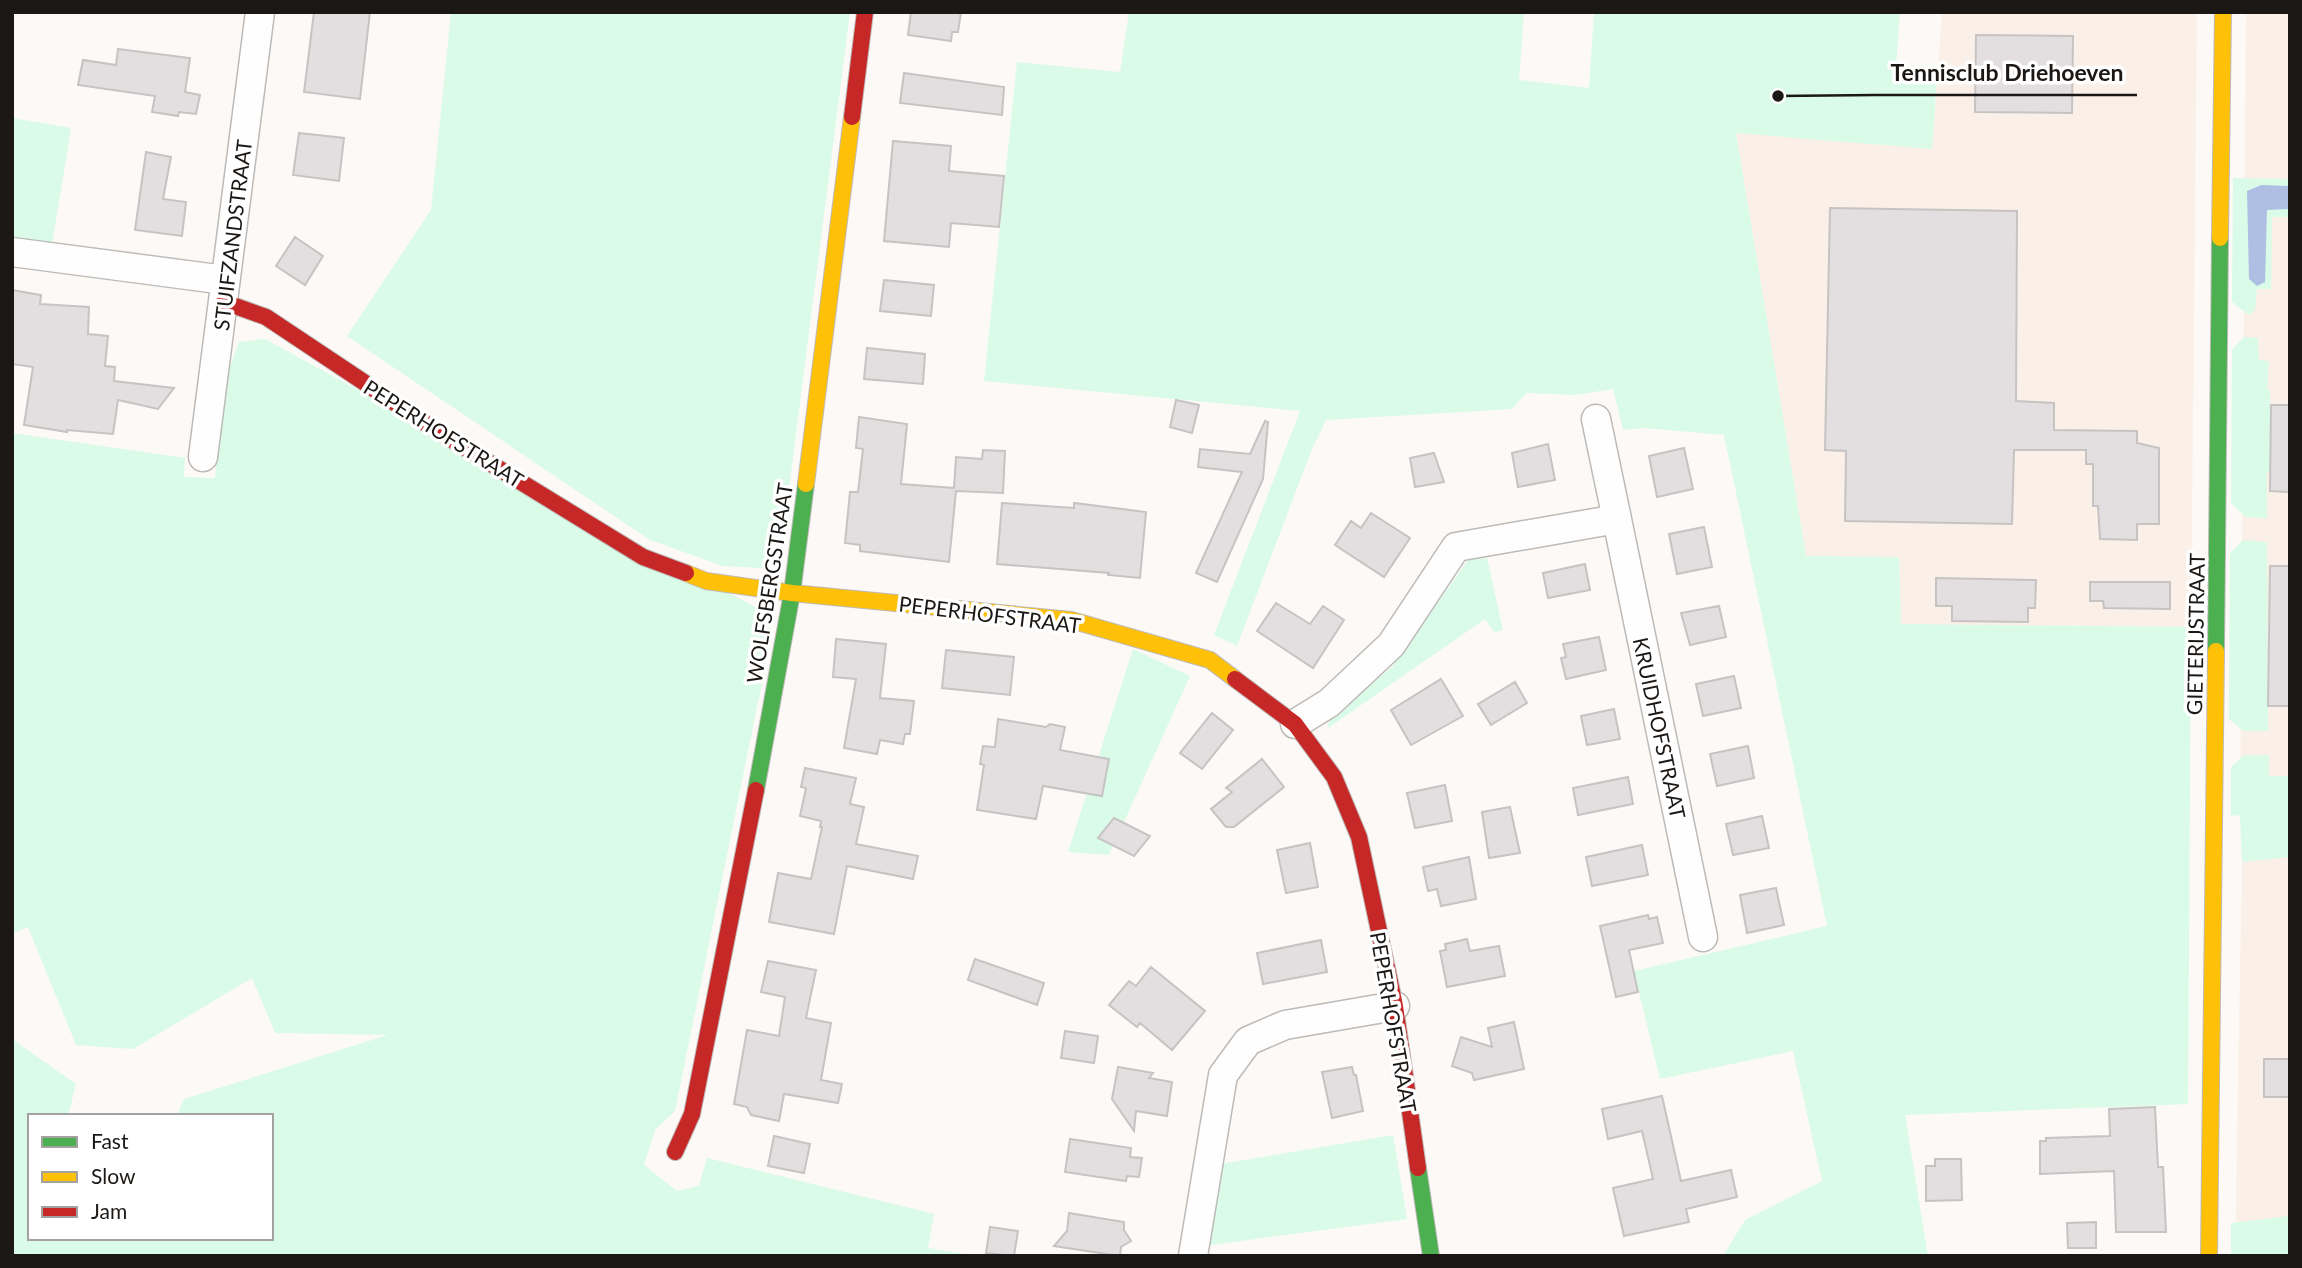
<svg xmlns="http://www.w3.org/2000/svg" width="2302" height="1268" font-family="Lato,sans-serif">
<rect width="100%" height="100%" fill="#fcf9f6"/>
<path fill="#fbf0e7" d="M1942,12H2197L2191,627L1901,624L1899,557L1806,556L1736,132L1932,149Z
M2246,12H2290V808L2240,815Z
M2290,857V1256H2235L2242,862Z"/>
<path fill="#d9fbe8" d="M451,12H850L783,535L775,556L762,568L723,566L650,540L347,336L431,210Z
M1129,12H1524L1519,80L1589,88L1594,12H1900L1896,66L1938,65L1932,149L1736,133L1806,556L1899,557L1901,624L2191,627L2188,1104L1905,1115L1928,1256H1723L1745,1220L1822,1181L1793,1051L1660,1079L1634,971L1827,926L1724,435L1645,428L1623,430L1613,389L1575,395L1526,393L1512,409L1326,420L1312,449L1237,646L1214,635L1300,411L984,381L1017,62L1120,72Z
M12,118L71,128L52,244L12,239Z
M2233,178L2290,179V217H2272L2271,289H2257L2255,310L2249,315L2232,302Z
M2244,337L2258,338L2259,360L2269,361L2267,390H2270V472H2267V518L2246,517L2231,503L2232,350Z
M265,339L764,612L772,633L675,1111L655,1130L644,1165L677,1191L699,1186L707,1158L934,1214L928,1248L978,1256H12V1039L76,1084L68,1116H30V1238H271V1116H177L184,1099L388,1035L275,1033L252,978L133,1049L76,1045L28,927L12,934V433L185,458L184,477L215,478L226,377L239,342Z
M2243,540L2267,542L2268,731H2243L2229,719L2230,553Z
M1487,558L1503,630L1494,632L1485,619L1328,728L1329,718L1392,667L1468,560Z
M1133,649L1190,676L1109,855L1068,852Z
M2244,755H2269V776H2290V857L2242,862L2240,815L2231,816V767Z
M1393,1135L1407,1219L1210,1245L1221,1164Z
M2290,1216V1256H2231V1223Z"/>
<path fill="#aebfe3" d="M2261,185L2290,186V209L2267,210L2265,282L2257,286L2249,279L2247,191Z"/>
<path fill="#e3dfe0" stroke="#c6c3c3" stroke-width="2" d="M314,12H370L360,99L304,92Z
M911,12H961L958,32H952L951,41L908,35Z
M1976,35L2073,36L2072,113L1975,112Z
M118,49L190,58L185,92L200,95L196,114L179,112L178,116L152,112L155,96L78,85L83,60L116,65Z
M904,73L1004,87L1002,115L900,103Z
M299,133L344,138L339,181L293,175Z
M893,141L951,146L949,171L1004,176L999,227L951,223L949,247L884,241Z
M146,152L171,157L163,199L186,202L182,236L135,230Z
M1830,208L2017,211L2016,401L2054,403V430L2137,431V443L2159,448V524H2137V540L2100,539L2098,506H2093V464H2086V450H2014L2012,524L1845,521L1846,451L1825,450Z
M295,237L323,256L305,285L276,266Z
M884,280L934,285L931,316L880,311Z
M12,290L41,295L40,304L89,307L88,334L108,336L105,366L115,367L114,381L174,388L158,409L118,400L113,434L67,430V432L24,425L33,367L12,364Z
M867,348L925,354L923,384L864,379Z
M1176,400L1199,405L1192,433L1170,427Z
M2271,405H2290V492L2270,491Z
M859,417L907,424L901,484L954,488L956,457L982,459L983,450L1005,451L1003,493L956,491L949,562L860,551V545L845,543L850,492H858L863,449L856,448Z
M1265,421L1268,422L1263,479L1217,582L1196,573L1242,472L1198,467L1200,449L1250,454Z
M1548,444L1555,480L1518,487L1512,453Z
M1684,448L1693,489L1657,497L1649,456Z
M1434,453L1444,482L1415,487L1410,458Z
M1002,503L1074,508V503L1146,512L1140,578L1108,575L1109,573L997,564Z
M1371,513L1410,538L1384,577L1335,545L1351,521L1361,528Z
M1704,527L1712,567L1677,574L1669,534Z
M1585,564L1590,590L1548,598L1543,573Z
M2270,566H2290V706H2268Z
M1936,578L2036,580L2035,608H2028V622L1952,621V606H1936Z
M2090,582H2170V609L2104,608L2103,601H2090Z
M1276,603L1310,624L1323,606L1344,620L1313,668L1257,631Z
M1719,606L1726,637L1690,645L1681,613Z
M1599,637L1606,670L1566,679L1561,658L1566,657L1563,644Z
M836,639L886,644L880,698L914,701L910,734H905L903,744L880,740L877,754L844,748L856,679L833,677Z
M946,650L1014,657L1010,695L942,688Z
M1734,676L1741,708L1703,716L1696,684Z
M1441,679L1463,716L1411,745L1391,710Z
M1515,682L1527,703L1491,725L1478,704Z
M1614,709L1620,739L1587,745L1581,716Z
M1212,713L1233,730L1202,769L1180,753Z
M998,719L1046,727L1050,724L1065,727L1060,750L1109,759L1102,796L1043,786L1036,819L977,810L984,765L980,764L983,746L995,747Z
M1748,746L1754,778L1717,786L1710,754Z
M1262,759L1284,787L1234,827H1226L1211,809L1232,792L1226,788Z
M805,768L856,778L850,804L864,807L856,844L918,856L913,879L847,866L834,934L769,922L778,873L811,879L822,827H820L821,821L800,816L806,788L801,787Z
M1628,777L1633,804L1578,815L1573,788Z
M1445,785L1452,821L1415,828L1407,793Z
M1510,807L1520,853L1489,858L1482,812Z
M1762,816L1769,848L1733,855L1726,824Z
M1114,818L1150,836L1134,856L1098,838Z
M1310,843L1318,887L1286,893L1277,850Z
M1642,845L1648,875L1592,886L1586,857Z
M1469,857L1476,899L1441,906L1437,889L1428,891L1423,867Z
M1776,888L1784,925L1747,933L1740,895Z
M1648,915L1649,919L1657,917L1663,943L1629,950L1638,992L1616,997L1600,926Z
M1467,939L1470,951L1499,946L1505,976L1447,987L1440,951L1446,950L1445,944Z
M1321,940L1327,972L1263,984L1257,953Z
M975,959L1044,983L1037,1005L968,980Z
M768,961L816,970L806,1018L831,1023L821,1080L842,1084L838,1103L784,1094L779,1121L751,1115L747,1107L734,1104L747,1030L779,1036L785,997L761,992Z
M1151,967L1205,1011L1172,1050L1140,1023L1137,1027L1109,1005L1129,981L1136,986Z
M1514,1022L1524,1069L1474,1080L1472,1073L1452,1066L1461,1037L1492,1047L1488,1028Z
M1065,1031L1098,1036L1094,1063L1061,1058Z
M2264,1059H2290V1097H2264Z
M1118,1067L1153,1073L1149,1078L1172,1082L1167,1116L1136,1111L1134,1131L1112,1099Z
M1352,1067L1354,1075H1356L1363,1111L1332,1118L1322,1072Z
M1662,1096L1681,1181L1731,1170L1737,1197L1686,1209L1689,1222L1624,1236L1613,1188L1653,1179L1642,1131L1608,1139L1602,1109Z
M2155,1107L2158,1167H2163L2166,1232H2116L2114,1171L2040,1174V1141H2046V1138L2110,1136L2109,1109Z
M774,1136L810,1144L804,1173L768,1166Z
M1070,1139L1131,1148L1130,1157L1142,1158L1139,1177L1127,1176L1126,1181L1065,1172Z
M1935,1159H1961L1962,1200L1926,1201V1166H1935Z
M1069,1213L1124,1222V1230L1131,1241L1121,1247L1120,1256L1054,1246L1067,1231Z
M2096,1222V1248H2068L2067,1223Z
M990,1227L1018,1231L1014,1256L986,1253Z"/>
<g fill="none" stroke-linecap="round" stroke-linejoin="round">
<defs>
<path id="street" d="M12,252L225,280
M203,457L260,12
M1617,519L1703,937
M1295,724L1329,703L1391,645L1456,547L1617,519L1596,419
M1193,1256L1223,1075L1248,1041L1285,1025L1395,1006"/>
<path id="fast" d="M2216,651L2220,238
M756,790L792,593L806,484
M1418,1168L1431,1256"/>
<path id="slow" d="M2220,238L2223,12
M806,484L852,117
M686,573L706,581L792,593L1071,620L1210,660L1235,679
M2209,1256L2216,651"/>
<path id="jam" d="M852,117L865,12
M224,302L266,317L428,425L643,557L686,573
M1235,679L1295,724L1334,777L1359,837L1395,1006L1418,1168
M675,1152L692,1114L756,790"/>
</defs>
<use href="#street" stroke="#bdbab7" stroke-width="31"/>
<use href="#fast" stroke="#bdbab7" stroke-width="18"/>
<use href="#slow" stroke="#bdbab7" stroke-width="18"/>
<use href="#jam" stroke="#bdbab7" stroke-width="18"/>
<use href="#street" stroke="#fffefe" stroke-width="28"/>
<use href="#fast" stroke="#4caf50" stroke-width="16"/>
<use href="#slow" stroke="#ffc107" stroke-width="16"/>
<use href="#jam" stroke="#c62828" stroke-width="16"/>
</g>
<g text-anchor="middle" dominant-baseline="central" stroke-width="7" stroke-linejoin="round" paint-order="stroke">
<g font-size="21" fill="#1b1714" stroke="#fff">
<text transform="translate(232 235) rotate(-83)">STUIFZANDSTRAAT</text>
<text transform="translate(444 433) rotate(32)">PEPERHOFSTRAAT</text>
<text transform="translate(769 583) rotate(-81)">WOLFSBERGSTRAAT</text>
<text transform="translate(990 614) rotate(7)">PEPERHOFSTRAAT</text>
<text transform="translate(2195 634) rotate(-89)">GIETERIJSTRAAT</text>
<text transform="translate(1660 728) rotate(78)">KRUIDHOFSTRAAT</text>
<text transform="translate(1394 1022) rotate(80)">PEPERHOFSTRAAT</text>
</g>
</g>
<path fill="none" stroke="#1b1714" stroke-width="2.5" d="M1778 96L1876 95H2137"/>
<circle fill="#1b1714" stroke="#fff" stroke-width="2.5" cx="1778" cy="96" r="7"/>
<g font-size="23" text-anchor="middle" font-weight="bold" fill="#1b1714" stroke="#fff" stroke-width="7" stroke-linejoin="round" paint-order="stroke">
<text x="2007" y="81">Tennisclub Driehoeven</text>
</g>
<rect width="2302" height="1268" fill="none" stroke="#1b1714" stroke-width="28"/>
<rect x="28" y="1114" width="245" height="126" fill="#ffffff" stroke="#a4a2a1" stroke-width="2"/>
<rect x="42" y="1137" width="35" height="10" fill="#4caf50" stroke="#a4a2a1" stroke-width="2"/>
<text x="91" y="1149" font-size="21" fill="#1b1714">Fast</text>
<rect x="42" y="1172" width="35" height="10" fill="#ffc107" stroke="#a4a2a1" stroke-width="2"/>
<text x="91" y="1184" font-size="21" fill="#1b1714">Slow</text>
<rect x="42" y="1207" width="35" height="10" fill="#c62828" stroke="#a4a2a1" stroke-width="2"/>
<text x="91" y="1219" font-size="21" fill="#1b1714">Jam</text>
</svg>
